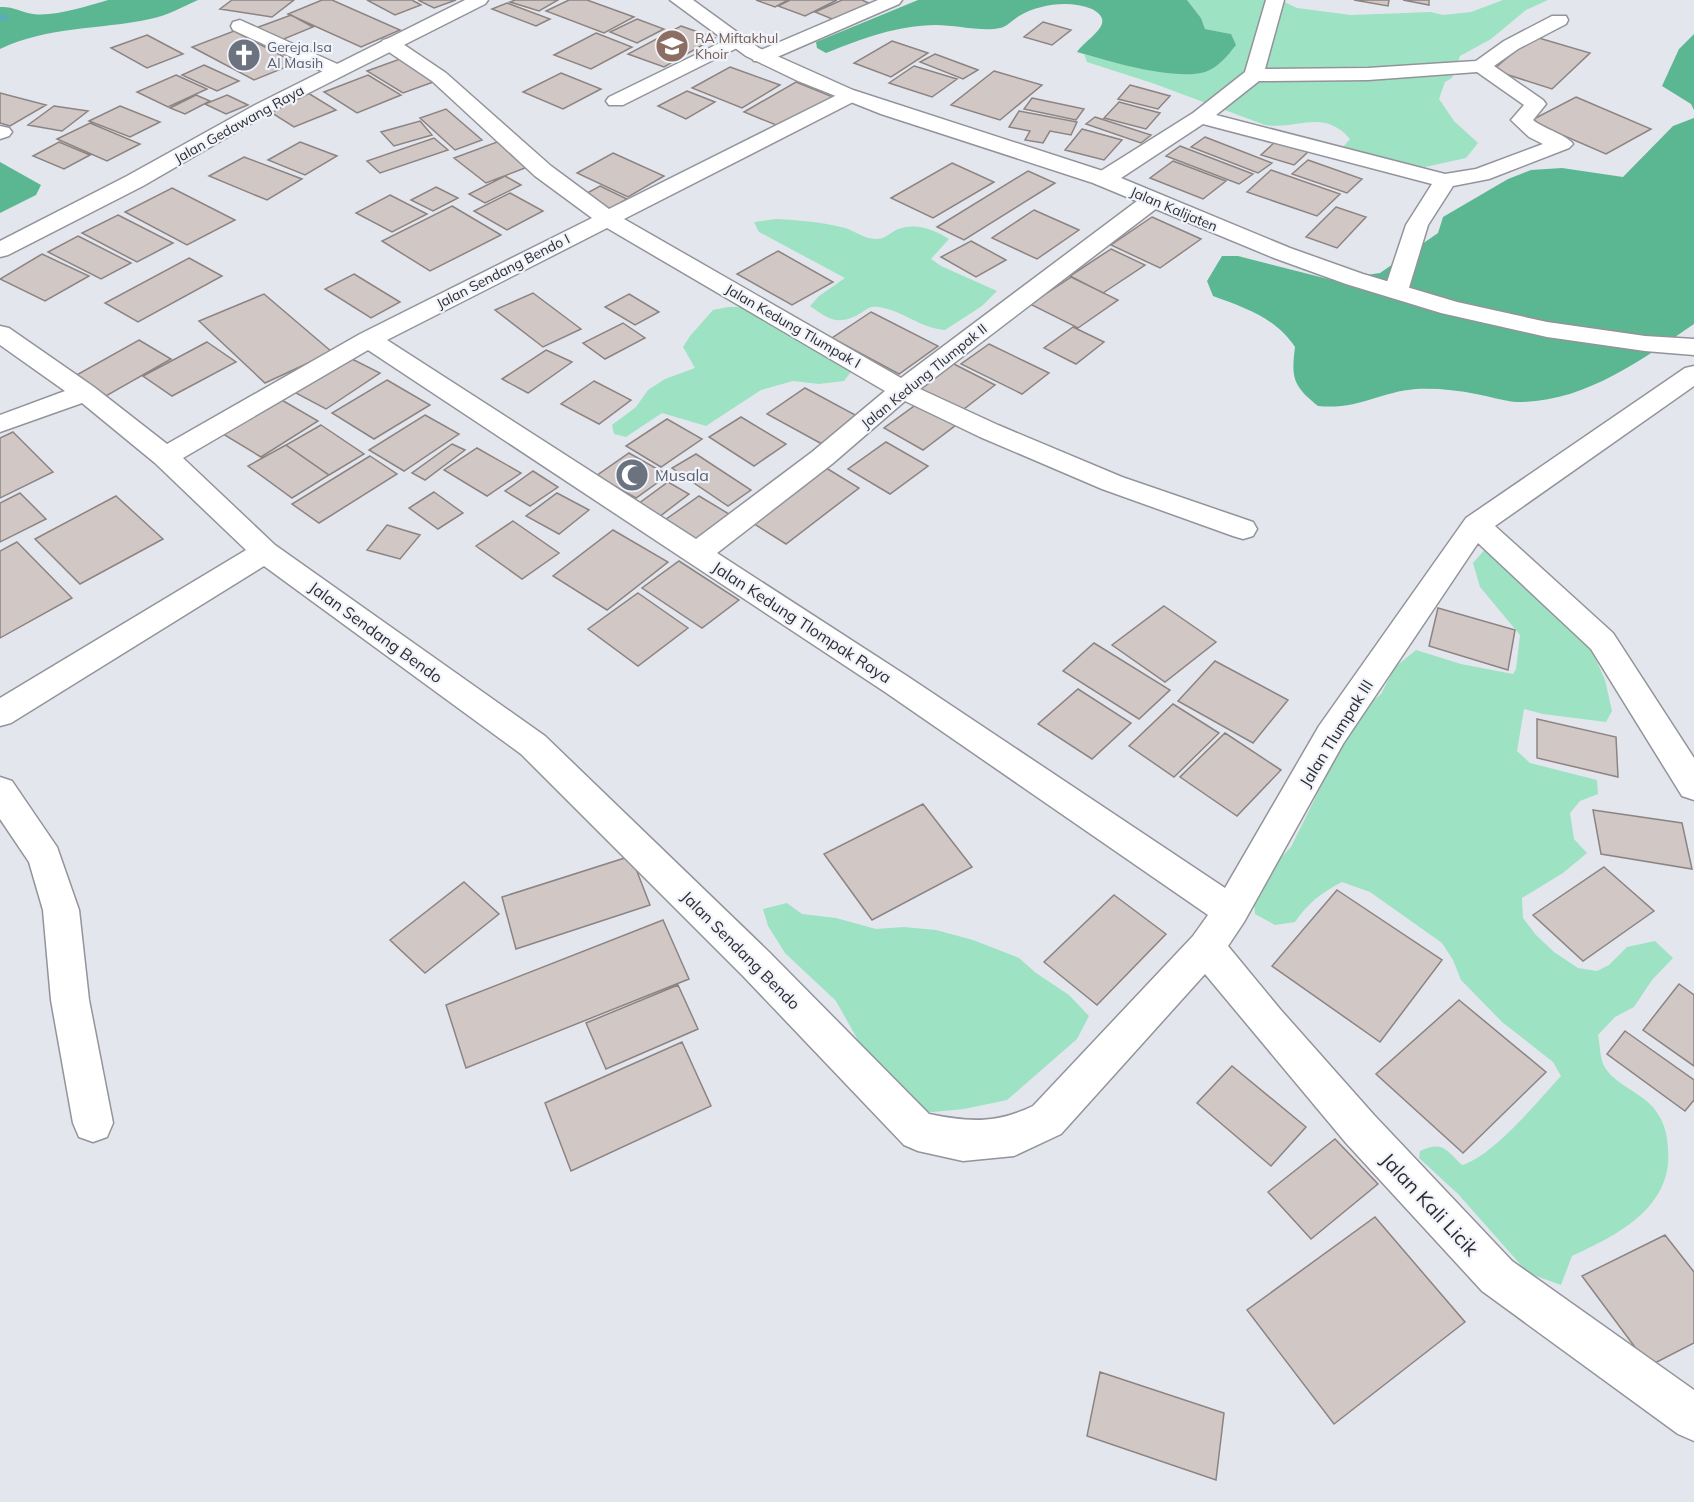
<svg xmlns="http://www.w3.org/2000/svg" width="1694" height="1502" font-family="Mulish,sans-serif">
<rect width="100%" height="100%" fill="#e4e6ee"/>
<path fill="#9de2c3" d="M1187,0H1280L1297,8L1351,15L1431,12L1443,15L1471,12L1503,0H1548L1526,10L1491,39L1460,56L1452,78L1445,82L1439,99L1454,121L1478,143L1466,158L1425,167L1392,162L1343,147L1350,139C1323,108 1299,130 1265,125L1155,84L1087,62L1084,54L1122,64L1192,74L1231,34L1205,29L1201,18Z
M776,219C798,220 820,222 841,227C853,229 863,239 876,239C885,239 889,234 896,230C915,222 933,229 949,239L931,259L941,266L997,291L982,306L945,330C920,328 902,310 878,307C870,306 867,309 861,313C839,326 829,320 810,306L819,296L845,278L759,232L754,222Z
M728,307H751L855,367L844,381L819,384L793,381L761,390L706,426L662,413L626,437L614,434L612,425L636,407L648,390L665,379L695,368L683,347L690,336L713,310Z
M1486,548L1589,644L1605,680L1612,711L1606,722L1543,714L1524,709L1517,751L1530,763L1597,780L1598,794L1580,801L1570,813L1574,839L1587,853L1563,873L1522,898L1523,918L1536,935L1554,952L1578,968L1597,971L1609,965L1627,947L1655,941L1673,958L1652,980L1634,1007L1615,1017L1598,1035C1600,1045 1600,1058 1604,1066C1613,1083 1641,1093 1653,1107C1664,1121 1667,1132 1668,1149C1673,1207 1618,1235 1572,1256L1561,1285L1528,1273L1458,1194L1419,1158L1420,1151C1443,1141 1445,1149 1462,1165C1493,1156 1538,1101 1561,1076L1553,1062L1502,1022L1461,980L1453,960L1442,943L1370,892L1342,882C1321,893 1308,903 1295,922L1275,925L1255,914L1253,887L1291,847L1330,768L1367,706L1381,694L1395,667L1416,650L1461,664L1513,674L1516,669L1520,635L1480,587L1473,563Z
M787,903L802,914L836,918L876,929L904,927L936,930L973,940L1019,958L1036,973L1069,995L1089,1016L1077,1039L1007,1100L964,1109L922,1113L863,1049L836,1001L785,953L768,926L763,909Z"/>
<path fill="#5ab791" d="M108,0H198C182,7 167,16 150,19C99,30 48,26 0,49V7C12,6 21,12 33,14C54,17 87,6 108,0Z
M918,0H1187L1201,18L1205,29L1231,34L1236,45C1228,55 1218,68 1205,72C1173,81 1109,61 1077,52C1088,37 1118,23 1092,9C1069,0 1040,4 1019,16C1013,20 1006,27 1000,28C983,32 955,25 936,25C898,25 861,39 826,53L817,48L816,42Z
M1694,34V110L1691,104L1662,86L1679,49Z
M1694,118V324C1641,360 1584,403 1516,402C1503,401 1489,396 1476,394C1457,390 1436,388 1416,389C1379,392 1359,410 1318,406C1293,386 1291,378 1295,347C1275,317 1245,308 1213,296L1207,281L1222,256H1238L1332,280L1380,273L1438,233L1443,217L1508,179L1531,170L1562,168L1623,177L1673,126Z
M0,162L41,185L36,195L0,213Z"/>
<g fill="none" stroke-linecap="round" stroke-linejoin="round">
<path fill="#5bacb8" fill-rule="evenodd" d="M0,14L8,16L9,18L5,21L0,20Z"/>
</g>
<path fill="#d1c8c6" stroke="#8c8482" stroke-width="1.5" d="M232,0H294L272,17L220,9Z
M322,0H332L400,30L361,47L288,14Z
M367,0H412L421,5L395,15Z
M418,0H456L434,8Z
M515,0H558L539,11L510,2Z
M569,0H587L634,17L604,33L546,11Z
M756,0H788L775,7Z
M790,0H837L805,16L778,6Z
M842,0H862L873,5L837,21L815,12Z
M1354,0H1389L1388,6Z
M1403,0H1429V5Z
M507,3L550,19L536,26L492,9Z
M291,15L313,27L279,41L256,28Z
M637,19L664,29L637,43L610,32Z
M1043,22L1071,30L1052,45L1024,37Z
M681,26L715,38L664,67L628,54Z
M234,31L296,63L254,80L192,47Z
M596,33L632,47L591,69L554,55Z
M147,35L183,54L147,68L111,48Z
M1532,36L1590,53L1552,89L1493,70Z
M892,41L928,53L891,77L854,63Z
M935,54L978,70L963,79L920,62Z
M400,59L436,81L403,93L367,71Z
M204,65L239,81L217,91L182,75Z
M914,66L957,79L932,97L889,83Z
M730,67L780,85L742,108L692,88Z
M994,71L1042,85L1000,120L951,105Z
M561,73L601,89L563,109L523,92Z
M176,75L207,89L168,107L137,92Z
M368,75L401,95L357,113L324,92Z
M796,82L833,97L781,127L744,112Z
M1130,85L1170,96L1158,109L1118,99Z
M687,91L715,102L686,119L658,106Z
M0,93L46,105L10,126L0,123Z
M308,93L336,110L294,127L267,110Z
M196,95L210,101L185,114L170,108Z
M227,95L248,105L226,114L205,104Z
M1576,97L1651,129L1606,154L1530,121Z
M1032,98L1084,109L1076,120L1024,109Z
M1119,102L1160,113L1146,129L1104,118Z
M54,106L88,111L62,131L28,125Z
M120,106L160,122L130,137L89,121Z
M446,109L482,140L455,150L420,118Z
M1019,111L1077,122L1071,135L1050,131L1043,143L1025,140L1030,131L1009,127Z
M1095,117L1151,135L1141,143L1086,124Z
M420,121L432,135L394,146L381,132Z
M90,123L140,144L107,161L57,139Z
M1082,129L1122,140L1104,160L1065,150Z
M1205,137L1272,163L1258,173L1191,147Z
M434,138L448,150L380,173L367,161Z
M1277,140L1309,151L1294,165L1261,155Z
M59,142L90,155L64,169L33,156Z
M300,142L337,156L305,175L268,160Z
M497,142L530,166L486,183L454,158Z
M1180,146L1253,174L1239,184L1166,156Z
M613,153L664,176L628,197L577,173Z
M244,157L302,179L267,200L209,176Z
M1308,160L1362,179L1347,193L1292,174Z
M1173,161L1226,181L1203,199L1150,178Z
M952,163L994,182L933,218L891,198Z
M1271,170L1340,194L1317,216L1247,192Z
M1028,171L1055,183L964,240L937,227Z
M505,176L521,185L485,203L469,194Z
M600,186L627,199L608,210L580,197Z
M436,187L458,198L433,211L411,200Z
M172,188L235,220L187,245L125,212Z
M510,193L543,211L507,230L474,211Z
M390,195L427,214L392,232L356,213Z
M452,206L501,235L430,271L382,241Z
M1336,207L1366,217L1337,248L1306,237Z
M1034,210L1079,230L1037,259L992,238Z
M118,215L173,243L137,262L82,233Z
M1152,217L1201,239L1160,268L1111,245Z
M78,236L131,263L101,279L48,252Z
M971,241L1006,260L976,277L941,257Z
M1111,249L1145,265L1103,293L1070,276Z
M778,251L833,282L792,305L737,274Z
M42,254L89,276L45,301L0,279Z
M189,258L222,276L138,322L105,303Z
M354,274L400,302L371,318L325,289Z
M1071,277L1118,300L1078,328L1030,304Z
M533,293L581,329L543,347L495,310Z
M264,294L332,352L265,383L199,321Z
M629,294L659,312L635,325L605,307Z
M871,312L938,346L899,374L832,338Z
M623,323L645,338L605,359L583,343Z
M1073,327L1104,342L1076,364L1044,348Z
M139,340L171,359L106,396L73,377Z
M207,342L236,362L172,396L143,376Z
M989,344L1049,373L1022,394L961,364Z
M546,350L572,362L528,393L502,379Z
M348,357L380,373L326,409L294,392Z
M952,363L995,385L960,412L916,389Z
M387,380L430,405L374,439L332,413Z
M594,381L631,400L599,424L561,404Z
M805,388L859,417L822,444L767,414Z
M280,399L318,421L261,457L223,434Z
M917,404L956,425L923,450L884,428Z
M425,415L459,434L404,471L369,450Z
M741,417L786,444L754,466L709,437Z
M667,419L702,439L661,467L626,446Z
M321,425L364,454L329,475L286,445Z
M13,432L53,472L0,498V438Z
M886,442L928,466L890,494L848,469Z
M452,444L465,450L425,480L412,473Z
M286,445L329,475L292,498L248,466Z
M477,448L521,473L487,496L444,470Z
M629,453L668,475L636,498L596,476Z
M696,454L751,490L728,506L672,468Z
M370,456L397,474L319,523L292,504Z
M823,466L859,488L786,544L748,520Z
M533,471L558,487L530,506L505,491Z
M668,482L689,494L659,517L638,504Z
M434,492L463,513L438,529L409,508Z
M20,493L46,519L0,542V503Z
M557,493L589,510L559,534L526,516Z
M116,496L163,539L80,584L35,539Z
M699,496L734,517L698,544L662,522Z
M513,521L559,553L522,579L476,546Z
M387,525L420,535L400,559L367,550Z
M613,530L668,562L607,610L553,576Z
M17,542L72,598L0,638V551Z
M679,561L739,600L702,628L642,588Z
M638,593L688,628L638,666L588,629Z
M1164,606L1216,642L1165,682L1112,645Z
M1438,608L1515,630L1508,670L1429,646Z
M1094,643L1170,690L1139,719L1063,671Z
M1215,661L1288,700L1253,743L1178,701Z
M1078,689L1131,723L1092,759L1038,724Z
M1173,704L1219,733L1174,777L1129,746Z
M1537,719L1616,737L1618,777L1537,758Z
M1225,733L1281,770L1237,816L1180,777Z
M923,804L972,867L872,920L824,854Z
M1593,810L1682,823L1692,869L1601,854Z
M631,856L650,905L516,949L502,897Z
M1604,867L1654,911L1583,961L1533,915Z
M464,882L499,914L425,973L390,940Z
M1337,890L1442,960L1380,1042L1272,966Z
M1114,895L1166,934L1097,1005L1044,962Z
M663,920L689,979L466,1068L446,1005Z
M1679,984L1694,995V1066L1643,1030Z
M678,985L698,1029L606,1069L586,1023Z
M1459,1000L1546,1072L1463,1153L1376,1074Z
M1625,1031L1694,1080V1100L1685,1111L1607,1054Z
M682,1042L711,1106L571,1171L545,1103Z
M1232,1066L1306,1127L1271,1166L1197,1103Z
M1335,1139L1378,1184L1311,1239L1268,1192Z
M1375,1217L1465,1322L1334,1424L1247,1310Z
M1665,1235L1694,1272V1343L1649,1366L1582,1276Z
M1100,1372L1224,1413L1216,1480L1087,1436Z"/>
<g fill="none" stroke-linecap="round" stroke-linejoin="round">
<defs>
<path id="minor" d="M878,0H902L899,4L768,61H754L751,57L754,53Z
M1266,0H1284L1265,69L1368,68L1476,61L1504,41L1552,16H1566L1568,20L1566,24L1518,49L1494,66L1543,100L1546,104L1533,120C1544,129 1567,135 1573,144L1569,148L1489,179L1453,186L1428,225L1408,291L1404,296L1396,298L1388,296L1384,291L1406,225L1432,184L1203,124L1112,184L1104,186L1096,184L1093,179L1096,174L1193,113L1245,72ZM1477,72L1524,105L1511,120L1529,137L1543,144L1476,169L1445,174L1216,115L1259,81L1368,80Z
M240,20L344,67L347,71L344,75H330L233,30L231,26L233,22Z
M736,35L743,37L746,41L743,45L623,105H609L606,101L609,97Z
M390,38L397,40L446,73L551,166L609,209L841,93H855L858,97L855,101L624,219L901,378L1145,195L1153,193L1161,195L1164,200L1161,205L920,389L998,425L1122,477L1253,522L1257,529L1253,536L1243,539L1233,536L1102,489L980,437L905,401L832,464L717,553L907,676L1225,888L1319,726L1466,518L1685,368L1694,366V386L1495,526L1613,633L1694,758V800L1682,796L1591,649L1478,543L1343,744L1244,922L1228,946L1280,1009L1374,1115L1512,1261L1694,1390V1441L1678,1434L1482,1291L1346,1143L1205,974L1061,1134L1014,1156L963,1161L918,1151L904,1145L743,976L521,754L264,566L11,723L0,726V698L246,550L155,463L82,403L0,432V415L65,391L0,345V326L9,328L94,387L167,444L360,334L592,218L535,176L432,81L383,48L380,44L383,40ZM607,228L885,391L812,452L696,539L387,340ZM368,350L885,692L1208,915L1193,936L1033,1106C996,1124 968,1122 929,1114L769,952L545,736L275,545L183,458Z
M0,126L9,128L12,132L9,136L0,139Z
M0,777L12,781L57,847L79,910L89,1000L113,1123L107,1137L93,1142L79,1137L73,1123L51,1000L43,910L29,862L0,819Z"/>
<path id="tertiary" d="M465,0H488L485,4L269,113L143,186L8,255L0,257V241L127,176L255,105Z
M670,0H693L759,48L853,90L1109,173L1290,248L1363,274L1457,302L1547,322L1645,336L1694,339V355L1645,351L1547,337L1441,313L1346,284L1274,258L1093,183L881,114L798,81L746,56Z"/>
</defs>
<use href="#minor" stroke="#93949b" stroke-width="3"/>
<use href="#tertiary" stroke="#93949b" stroke-width="3"/>
<use href="#minor" fill="#fff" fill-rule="evenodd"/>
<use href="#tertiary" fill="#fff" fill-rule="evenodd"/>
</g>
<defs>
<symbol id="school-disc" viewBox="-11 -11 22 22"><circle r="9.5" fill="#8d6e63" stroke="#f1f3fb"/><path d="M0-5L7-2L0 1L-7-2ZM-4 1L0 2.5L4 1V4Q0 6-4 4Z" fill="#fff"/></symbol>
<symbol id="church-disc" viewBox="-11 -11 22 22"><circle r="9.5" fill="#6b7280" stroke="#f1f3fb"/><path d="M-1.2-6h2.4v3.5h3.3v2.4h-3.3V6h-2.4V-.1h-3.3v-2.4h3.3Z" fill="#fff"/></symbol>
<symbol id="mosque-disc" viewBox="-11 -11 22 22"><circle r="9.5" fill="#6b7280" stroke="#f1f3fb"/><path d="M3.5-4.9A6 6 0 1 0 3.5 4.9A5 5 0 1 1 3.5-4.9Z" fill="#fff"/></symbol>
</defs>
<g fill-rule="evenodd">
<use href="#school-disc" x="653" y="27" width="38" height="38"/>
<use href="#church-disc" x="225" y="36" width="38" height="38"/>
<use href="#mosque-disc" x="613" y="456" width="38" height="38"/>
</g>
<g text-anchor="middle" dominant-baseline="central" stroke-width="4.5" stroke-linejoin="round" paint-order="stroke">
<g font-size="14" fill="#785e54" stroke="#f1f3fb" text-anchor="start">
<text x="695" y="38">RA Miftakhul<tspan x="695" dy="16">Khoir</tspan></text>
</g>
<g font-size="14" fill="#5b616d" stroke="#f1f3fb" text-anchor="start">
<text x="267" y="47">Gereja Isa<tspan x="267" dy="16">Al Masih</tspan></text>
</g>
<g font-size="14" fill="#2d2d30" stroke="#f1f3fb">
<text transform="translate(239 124) rotate(-29)">Jalan Gedawang Raya</text>
<text transform="translate(1174 209) rotate(23)">Jalan Kalijaten</text>
<text transform="translate(503 271) rotate(-27)">Jalan Sendang Bendo I</text>
<text transform="translate(793 326) rotate(30)">Jalan Kedung Tlumpak I</text>
<text transform="translate(924 376) rotate(-39)">Jalan Kedung Tlumpak II</text>
</g>
<g font-size="16" fill="#5b616d" stroke="#f1f3fb" text-anchor="start">
<text x="655" y="475">Musala</text>
</g>
<g font-size="16" fill="#2d2d30" stroke="#f1f3fb">
<text transform="translate(802 622) rotate(33)">Jalan Kedung Tlompak Raya</text>
<text transform="translate(376 632) rotate(36)">Jalan Sendang Bendo</text>
<text transform="translate(1336 733) rotate(-58)">Jalan Tlumpak III</text>
<text transform="translate(741 950) rotate(45)">Jalan Sendang Bendo</text>
</g>
<g font-size="20" fill="#2d2d30" stroke="#f1f3fb">
<text transform="translate(1430 1204) rotate(47)">Jalan Kali Licik</text>
</g>
</g>
</svg>
